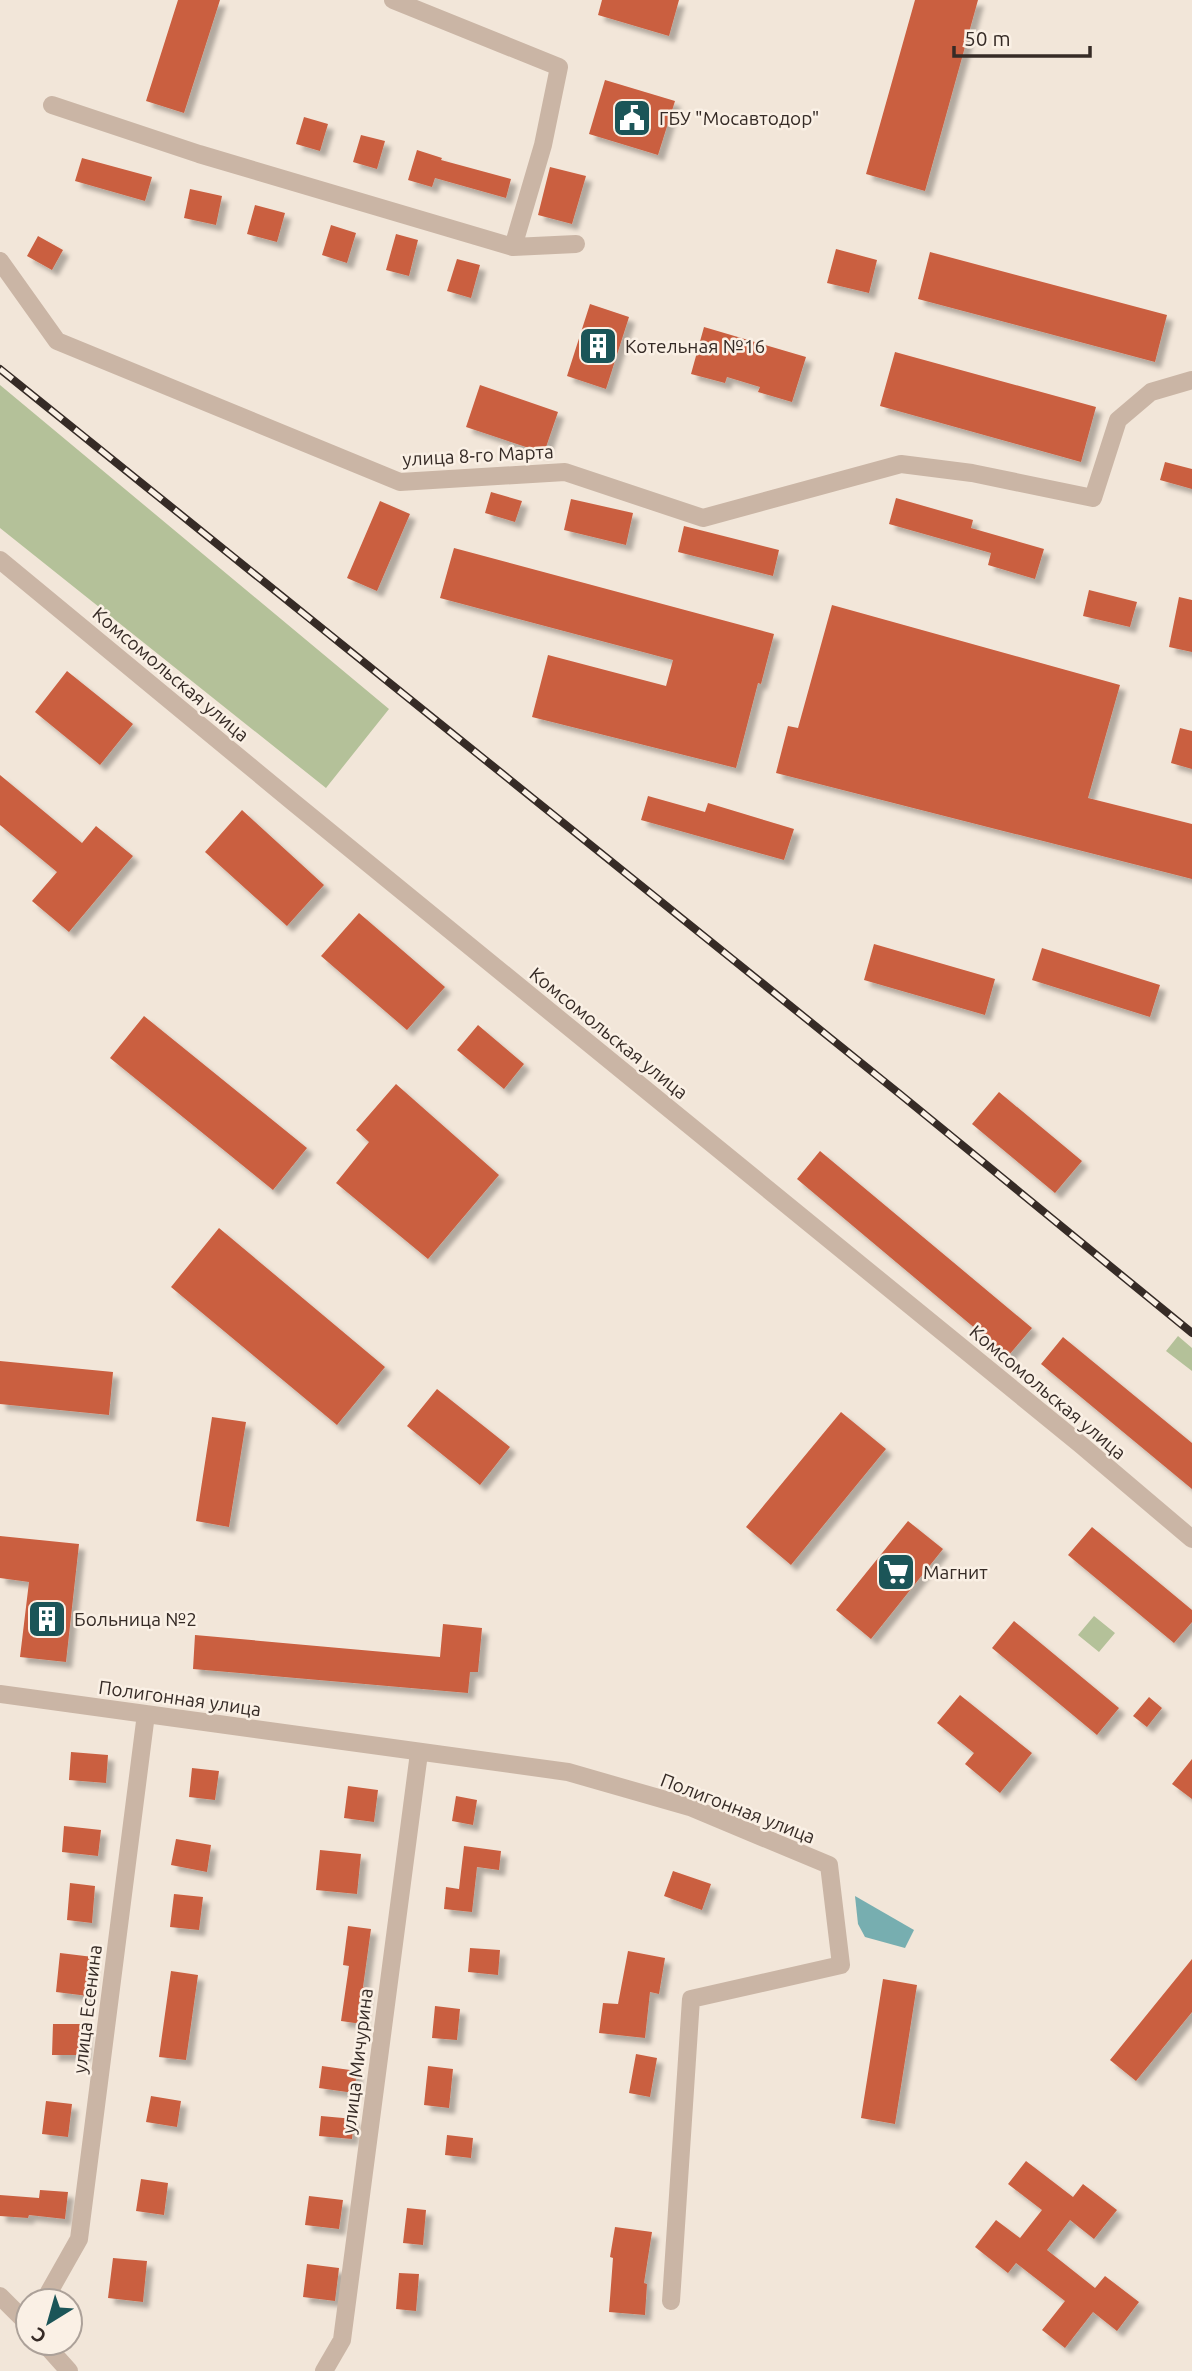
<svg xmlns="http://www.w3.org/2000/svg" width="1192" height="2371" font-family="Ubuntu,sans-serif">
<defs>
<filter id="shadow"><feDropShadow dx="6" dy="6" stdDeviation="2" flood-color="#0004"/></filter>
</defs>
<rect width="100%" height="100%" fill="#f2e6d9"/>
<path fill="#b4c199" d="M0,385L389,709L326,788L0,528Z
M1178,1336L1192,1348V1371L1166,1351Z
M1094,1616L1115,1633L1099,1652L1078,1635Z"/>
<path fill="#77aeb0" d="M855,1896L914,1930L905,1948L865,1937L858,1924Z"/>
<path fill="#ca5f40" filter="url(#shadow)" d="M178,0H220L184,113L146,101Z
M602,0H679L669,36L598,15Z
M915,0H978L925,191L866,174Z
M605,80L675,101L658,155L589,134Z
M304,117L328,124L320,151L296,144Z
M361,135L385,141L377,169L353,162Z
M417,150L442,158L441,160L511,179L506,198L435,178L432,187L408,180Z
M82,158L152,177L145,201L75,181Z
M550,167L586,176L572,224L538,215Z
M190,189L222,196L216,225L184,218Z
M255,205L285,213L277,242L247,234Z
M331,225L356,233L347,263L322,255Z
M396,234L418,240L409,276L386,270Z
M38,236L63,250L52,270L27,256Z
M836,249L877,260L869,293L827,283Z
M930,252L1167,315L1155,362L918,299Z
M457,259L480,265L471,298L447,291Z
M590,304L629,317L606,389L567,376Z
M704,327L806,357L792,402L758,392L760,387L727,377L725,383L691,374Z
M895,352L1096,407L1081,462L880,406Z
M480,385L558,412L544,453L466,427Z
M1165,462L1192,469V489L1160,480Z
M491,492L522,501L515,522L485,513Z
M896,498L973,520L971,528L1044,549L1035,579L988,565L991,553L889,524Z
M571,499L633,513L626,545L564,530Z
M380,501L410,514L377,591L347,578Z
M684,526L779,550L773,576L678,552Z
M454,548L774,634L761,684L758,683L736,768L532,717L548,655L666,686L673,660L440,598Z
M1089,590L1137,602L1130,627L1083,616Z
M1179,597L1192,600V652L1169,647Z
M832,605L1120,685L1088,798L1192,824V879L776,773L788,726L798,728Z
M67,671L133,724L100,765L35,712Z
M1180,728L1192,731V769L1171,763Z
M0,775L82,843L96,826L133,856L69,932L32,901L57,872L0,825Z
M648,796L705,812L708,803L794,829L784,860L641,820Z
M242,810L324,885L287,926L205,852Z
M359,913L445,987L407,1030L321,956Z
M874,944L995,979L985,1015L864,980Z
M1042,948L1160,985L1150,1017L1032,980Z
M144,1016L307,1148L273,1190L110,1058Z
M478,1025L524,1064L504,1089L457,1050Z
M396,1084L499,1175L428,1259L336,1183L369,1142L356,1130Z
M999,1092L1082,1161L1055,1193L972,1124Z
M820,1151L1032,1328L1008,1356L797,1179Z
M219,1228L385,1367L337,1425L171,1287Z
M1063,1337L1192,1443V1489L1041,1364Z
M0,1361L113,1372L109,1415L0,1404Z
M437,1389L510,1447L480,1485L407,1426Z
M841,1412L886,1449L791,1565L746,1527Z
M212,1417L246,1422L229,1527L196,1521Z
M908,1521L943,1549L871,1639L836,1610Z
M1092,1527L1192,1610V1622L1174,1643L1068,1555Z
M0,1536L79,1544L66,1662L20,1657L29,1582L0,1578Z
M1014,1621L1119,1708L1097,1735L992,1648Z
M443,1624L482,1628L478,1672H470L468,1693L193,1669L195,1635L440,1657Z
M960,1695L1032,1753L1000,1793L965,1764L974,1753L937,1723Z
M1149,1697L1162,1708L1147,1727L1133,1716Z
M71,1752L108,1755L106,1783L69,1780Z
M1192,1759V1799L1172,1784Z
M192,1768L219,1771L215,1800L189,1797Z
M348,1786L378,1790L374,1822L344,1818Z
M456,1796L477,1800L473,1825L452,1821Z
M64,1826L101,1830L98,1856L62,1852Z
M176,1839L211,1845L207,1872L171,1865Z
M464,1846L501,1851L499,1870L477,1867L472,1912L444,1909L446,1887L459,1889Z
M320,1850L361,1854L357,1894L316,1890Z
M673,1871L711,1884L702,1910L664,1896Z
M70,1883L95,1886L92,1923L67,1920Z
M174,1894L203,1897L199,1930L170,1927Z
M348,1926L371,1929L363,1987L367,1988L362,2024L341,2021L349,1966L343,1965Z
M470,1948L500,1950L498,1975L468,1972Z
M628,1951L665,1958L659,1994L650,1992L645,2038L599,2033L603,2003L618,2004Z
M60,1953L93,1957L88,1996L56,1992Z
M1192,1959V2012L1136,2081L1110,2060Z
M171,1971L198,1975L186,2060L159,2057Z
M883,1979L917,1985L895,2124L861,2118Z
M435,2006L460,2009L457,2040L432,2038Z
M53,2024H86L85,2055H52Z
M636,2054L657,2058L650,2097L629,2093Z
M322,2066L357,2071L354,2093L319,2088Z
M428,2066L453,2069L449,2108L424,2105Z
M151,2096L181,2101L177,2127L146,2122Z
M46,2101L72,2104L68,2137L42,2134Z
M321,2116L354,2119L352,2139L319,2136Z
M447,2135L473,2138L471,2158L445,2155Z
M1026,2161L1073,2197L1083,2184L1117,2210L1094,2239L1070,2220L1047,2250L1095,2288L1105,2276L1139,2302L1117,2331L1093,2312L1065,2348L1042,2330L1065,2301L1016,2263L1008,2273L975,2247L996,2220L1020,2238L1042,2210L1008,2184Z
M141,2179L168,2183L164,2215L136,2211Z
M40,2190L68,2192L65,2219L29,2215L28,2218L0,2216V2195L39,2198Z
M309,2196L343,2200L339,2229L305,2225Z
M407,2208L426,2210L423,2245L403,2243Z
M615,2227L652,2232L644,2283L647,2284L645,2315L609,2312L613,2258L610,2257Z
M113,2258L147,2261L143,2302L108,2298Z
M307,2264L339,2268L335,2301L303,2297Z
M399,2273L419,2274L416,2311L396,2309Z"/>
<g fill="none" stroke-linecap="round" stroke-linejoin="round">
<path stroke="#cab5a5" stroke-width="18" d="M393,0L559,67L543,145L513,247
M52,105L199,154L513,247L576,244
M0,261L57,341L400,482L565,472L703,518L901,464L972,473L1093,498L1118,420L1151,392L1192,380
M0,560L293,802L1080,1444L1192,1539
M0,1694L568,1772L690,1807L829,1865L841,1965L691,1999L671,2301
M0,2296L28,2324
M44,2301L79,2239L146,1714
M44,2343L69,2371
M324,2371L342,2340L419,1753"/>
<defs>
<path id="rail" d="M0,369L901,1095L1192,1333"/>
</defs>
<use href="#rail" stroke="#362b26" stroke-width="8"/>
<use href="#rail" stroke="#faf0e5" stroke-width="5" stroke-dasharray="16" stroke-linecap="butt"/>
</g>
<defs>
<symbol id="civic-square" viewBox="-11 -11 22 22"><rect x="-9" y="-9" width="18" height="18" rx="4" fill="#1b5558" stroke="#faf0e5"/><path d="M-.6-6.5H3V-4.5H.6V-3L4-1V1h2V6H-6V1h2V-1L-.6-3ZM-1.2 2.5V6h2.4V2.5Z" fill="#fff"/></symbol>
<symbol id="building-square" viewBox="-11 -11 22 22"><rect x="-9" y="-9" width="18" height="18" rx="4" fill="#1b5558" stroke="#faf0e5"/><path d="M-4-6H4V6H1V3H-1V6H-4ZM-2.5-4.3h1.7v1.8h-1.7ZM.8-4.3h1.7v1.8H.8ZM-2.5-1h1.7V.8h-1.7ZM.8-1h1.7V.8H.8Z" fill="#fff"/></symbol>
<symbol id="supermarket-square" viewBox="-11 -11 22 22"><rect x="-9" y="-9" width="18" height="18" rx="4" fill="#1b5558" stroke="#faf0e5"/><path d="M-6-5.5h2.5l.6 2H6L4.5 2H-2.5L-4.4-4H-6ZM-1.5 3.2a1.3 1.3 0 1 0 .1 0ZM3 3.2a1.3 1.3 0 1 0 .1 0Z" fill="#fff"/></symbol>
</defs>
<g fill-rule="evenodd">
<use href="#civic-square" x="610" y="96" width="44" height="44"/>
<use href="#building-square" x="576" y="324" width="44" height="44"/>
<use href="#supermarket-square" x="874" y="1550" width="44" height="44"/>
<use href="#building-square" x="25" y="1597" width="44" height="44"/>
</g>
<g text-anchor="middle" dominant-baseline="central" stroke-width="5" stroke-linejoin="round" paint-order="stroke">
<g font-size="19" fill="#362b26" stroke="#faf0e5" text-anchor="start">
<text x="659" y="118">ГБУ "Мосавтодор"</text>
<text x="625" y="346">Котельная №16</text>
<text x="923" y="1572">Магнит</text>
<text x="74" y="1619">Больница №2</text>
</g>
<g font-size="19" fill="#362b26" stroke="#faf0e5">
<text transform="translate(478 455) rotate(-3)">улица 8-го Марта</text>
<text transform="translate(171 674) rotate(40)">Комсомольская улица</text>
<text transform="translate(609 1033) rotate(39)">Комсомольская улица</text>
<text transform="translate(1048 1392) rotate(40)">Комсомольская улица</text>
<text transform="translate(180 1698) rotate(8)">Полигонная улица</text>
<text transform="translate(738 1808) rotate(21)">Полигонная улица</text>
<text transform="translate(87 2009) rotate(-83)">улица Есенина</text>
<text transform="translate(357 2061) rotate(-83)">улица Мичурина</text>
</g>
</g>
<g transform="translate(49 2322) rotate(217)"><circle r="33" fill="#faf0e5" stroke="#aca199" stroke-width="2"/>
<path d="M0-5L12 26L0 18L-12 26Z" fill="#1b5558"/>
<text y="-10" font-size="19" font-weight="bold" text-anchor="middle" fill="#362b26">С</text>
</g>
<path d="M954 46v10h136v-10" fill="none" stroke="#362b26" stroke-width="3.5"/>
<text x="964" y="46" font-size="21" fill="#362b26" stroke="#faf0e5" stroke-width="5" paint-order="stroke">50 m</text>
</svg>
